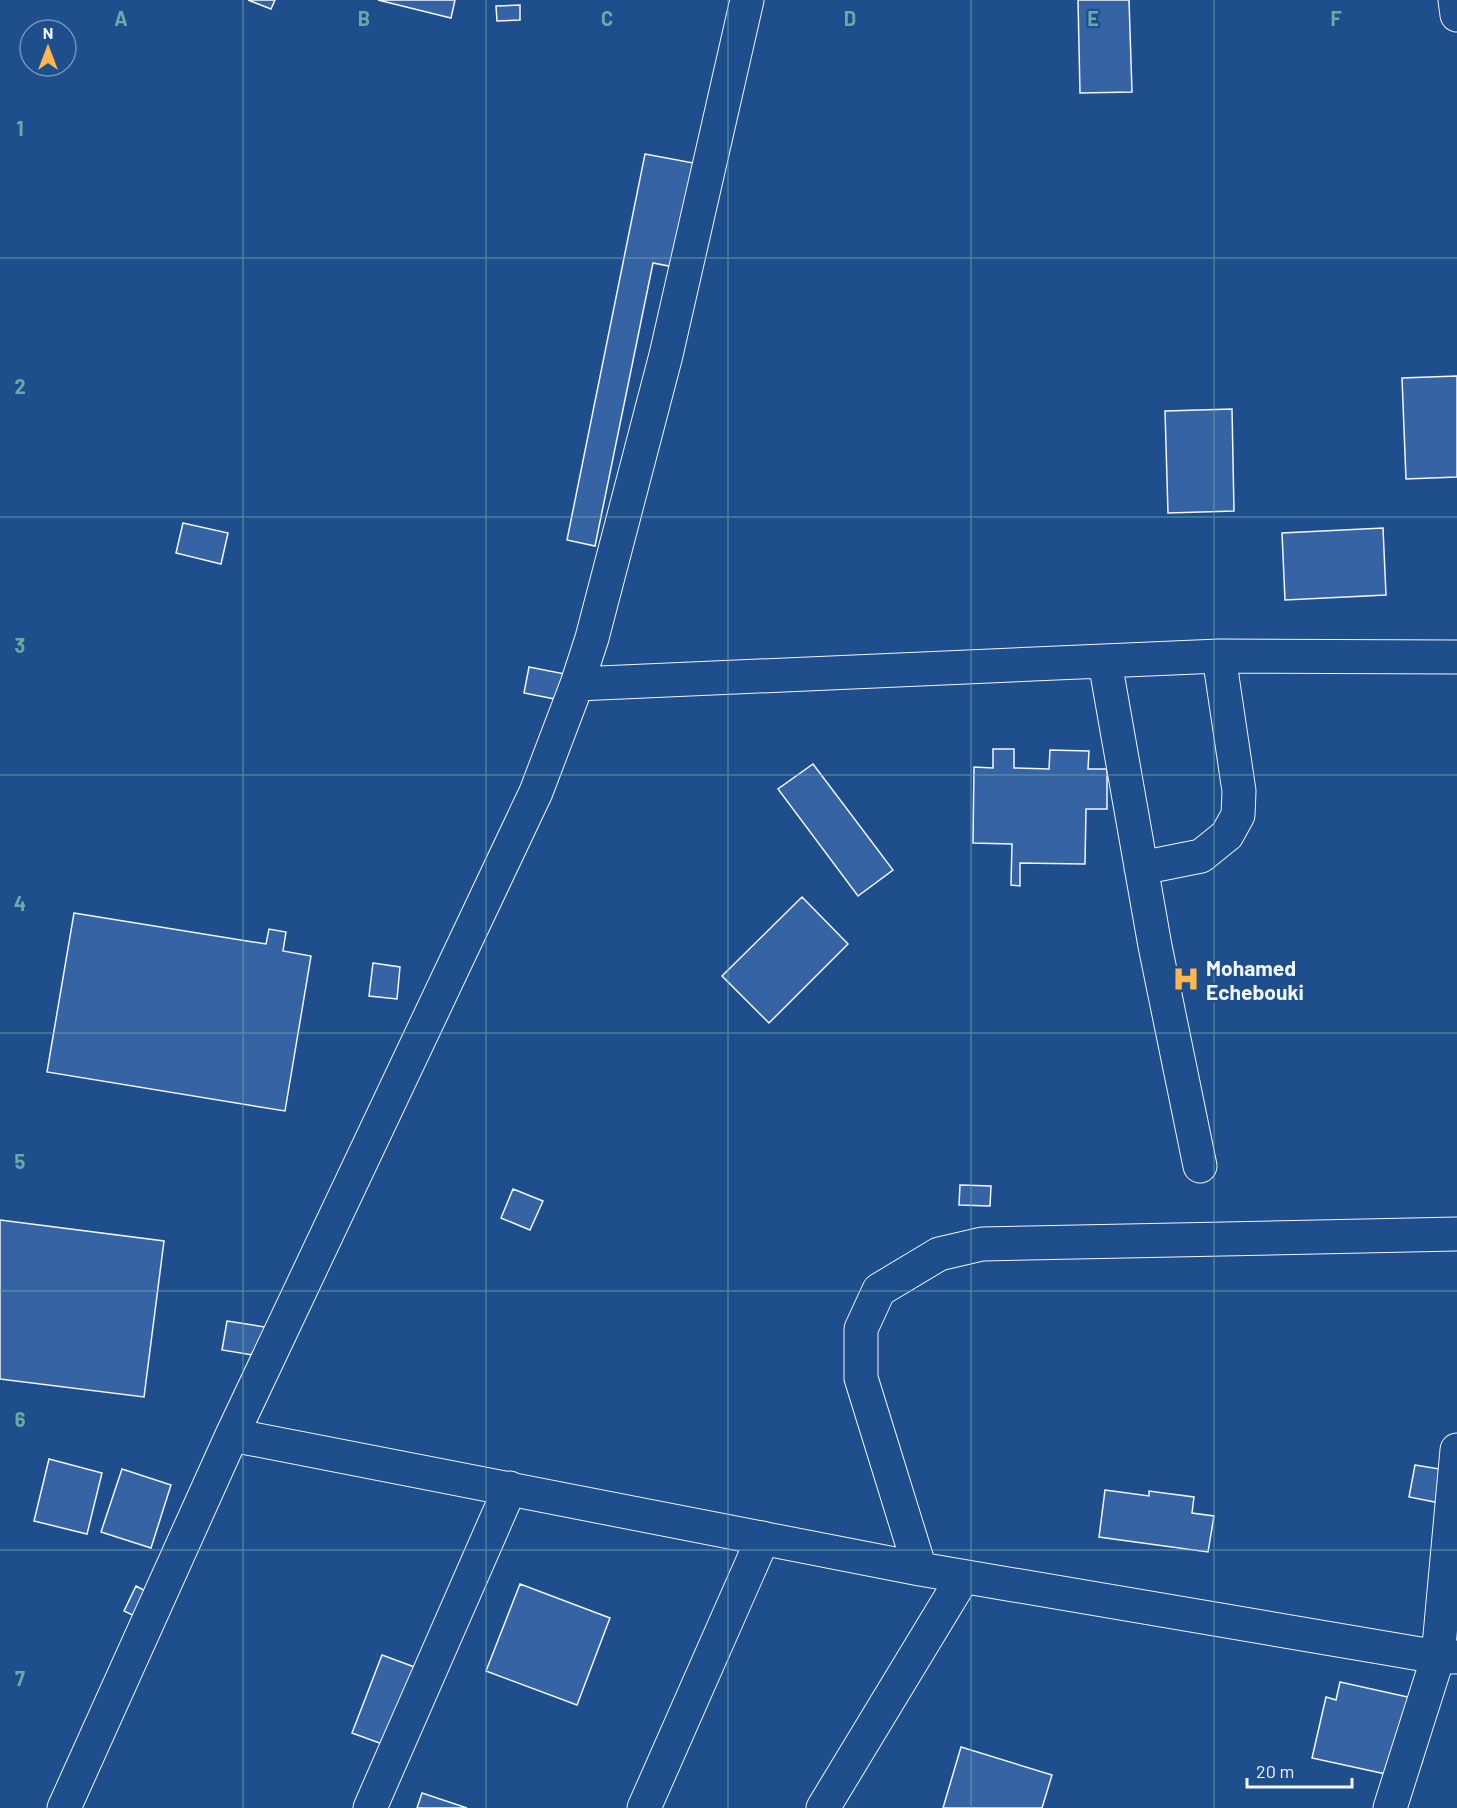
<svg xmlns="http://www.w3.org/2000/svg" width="1457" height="1808" font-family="Barlow,sans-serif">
<rect width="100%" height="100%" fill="#1f4e8c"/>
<path fill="#3563a3" stroke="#f2f6ff" stroke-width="1.5" d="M248,0H275L271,9Z
M378,0H455L451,18Z
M1078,0H1129L1132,92L1080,93Z
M520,5V20L497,21L496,6Z
M645,154L715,167L694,271L653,263L595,546L567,540Z
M1457,376V477L1406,479L1402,378Z
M1232,409L1234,511L1168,513L1165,411Z
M183,523L228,533L221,564L176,553Z
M1383,528L1386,595L1285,600L1282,533Z
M529,667L565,674L560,700L524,693Z
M993,749H1014V768L1049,769L1050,750L1089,751L1088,769H1107V809H1086L1085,864L1020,863V886L1011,885L1012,844L973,843L974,767L993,768Z
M813,764L893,870L858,896L778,789Z
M802,897L848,944L769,1023L722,976Z
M74,913L266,944L269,929L286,932L283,951L311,956L285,1111L47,1072Z
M373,963L400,967L397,999L369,996Z
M960,1185L991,1186L990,1206L959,1205Z
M513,1189L543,1201L530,1230L501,1218Z
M0,1220L164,1241L144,1397L0,1379Z
M227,1321L271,1328L266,1357L222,1350Z
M49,1459L102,1473L87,1534L34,1521Z
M1415,1465L1446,1470L1440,1503L1409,1497Z
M122,1469L171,1485L151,1548L101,1532Z
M1105,1490L1149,1496V1491L1194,1497L1192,1513L1214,1516L1208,1552L1099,1537Z
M520,1584L610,1618L577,1705L486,1671Z
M136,1586L155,1596L143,1620L124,1611Z
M382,1655L428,1672L399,1750L352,1733Z
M1340,1682L1435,1703L1422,1763L1399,1758L1395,1776L1312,1758L1326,1697L1336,1700Z
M961,1747L1052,1775L1042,1808H943Z
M422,1793L467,1808H417Z"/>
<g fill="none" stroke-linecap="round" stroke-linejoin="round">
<defs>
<path id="minor" d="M1105,662L1155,946L1200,1166
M577,684L1219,656L1457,657
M1141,868L1201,856L1227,835L1238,815L1239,791L1219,656
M232,1435L920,1569L1438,1657H1457
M920,1569L861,1378V1329L879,1290L939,1254L982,1244L1457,1234
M64,1808L232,1435L536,792L577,684L592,638L666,355L747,0
M370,1808L510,1488
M644,1808L763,1538
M823,1808L963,1577
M1390,1808L1438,1657L1457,1450"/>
<path id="major" d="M1455,0L1457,15"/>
</defs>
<use href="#minor" stroke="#f2f6ff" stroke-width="35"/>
<use href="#major" stroke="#f2f6ff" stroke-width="35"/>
<use href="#minor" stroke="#1f4e8c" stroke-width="33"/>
<use href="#major" stroke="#1f4e8c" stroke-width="33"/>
</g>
<path fill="none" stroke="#6aa9a8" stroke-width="1.5" stroke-opacity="0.55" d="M243,0V1808M486,0V1808M728,0V1808M971,0V1808M1214,0V1808M0,258H1457M0,517H1457M0,775H1457M0,1033H1457M0,1291H1457M0,1550H1457"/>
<defs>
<symbol id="hospital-bare" viewBox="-9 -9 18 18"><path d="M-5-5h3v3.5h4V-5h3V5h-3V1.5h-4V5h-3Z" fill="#ffb74d" stroke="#1f4e8c" stroke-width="2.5" paint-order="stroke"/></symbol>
</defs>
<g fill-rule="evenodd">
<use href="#hospital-bare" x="1167" y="960" width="38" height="38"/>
</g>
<g text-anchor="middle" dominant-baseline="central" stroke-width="4.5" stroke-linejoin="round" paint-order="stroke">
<g font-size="21" font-weight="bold" fill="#f2f6ff" stroke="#1f4e8c" text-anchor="start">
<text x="1206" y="967">Mohamed<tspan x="1206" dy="24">Echebouki</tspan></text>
</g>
</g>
<g font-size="20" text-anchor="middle" font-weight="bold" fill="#6aa9a8" stroke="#1f4e8c" stroke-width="4.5" stroke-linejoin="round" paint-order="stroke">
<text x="121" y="26">A</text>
<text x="364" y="26">B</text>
<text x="607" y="26">C</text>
<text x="850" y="26">D</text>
<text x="1093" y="26">E</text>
<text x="1336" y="26">F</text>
<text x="20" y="136">1</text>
<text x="20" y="394">2</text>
<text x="20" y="653">3</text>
<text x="20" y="911">4</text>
<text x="20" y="1169">5</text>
<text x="20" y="1427">6</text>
<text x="20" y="1686">7</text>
</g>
<g transform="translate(48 48)"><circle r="28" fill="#1f4e8c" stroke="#7391ba" stroke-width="1.5"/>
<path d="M0-4.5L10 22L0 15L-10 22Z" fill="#ffb74d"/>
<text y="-9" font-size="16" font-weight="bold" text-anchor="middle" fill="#f2f6ff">N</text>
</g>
<path d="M1247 1778v9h105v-9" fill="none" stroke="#f2f6ff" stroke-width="3"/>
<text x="1256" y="1778" font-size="18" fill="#f2f6ff" stroke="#1f4e8c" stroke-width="4.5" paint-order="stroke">20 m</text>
</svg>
